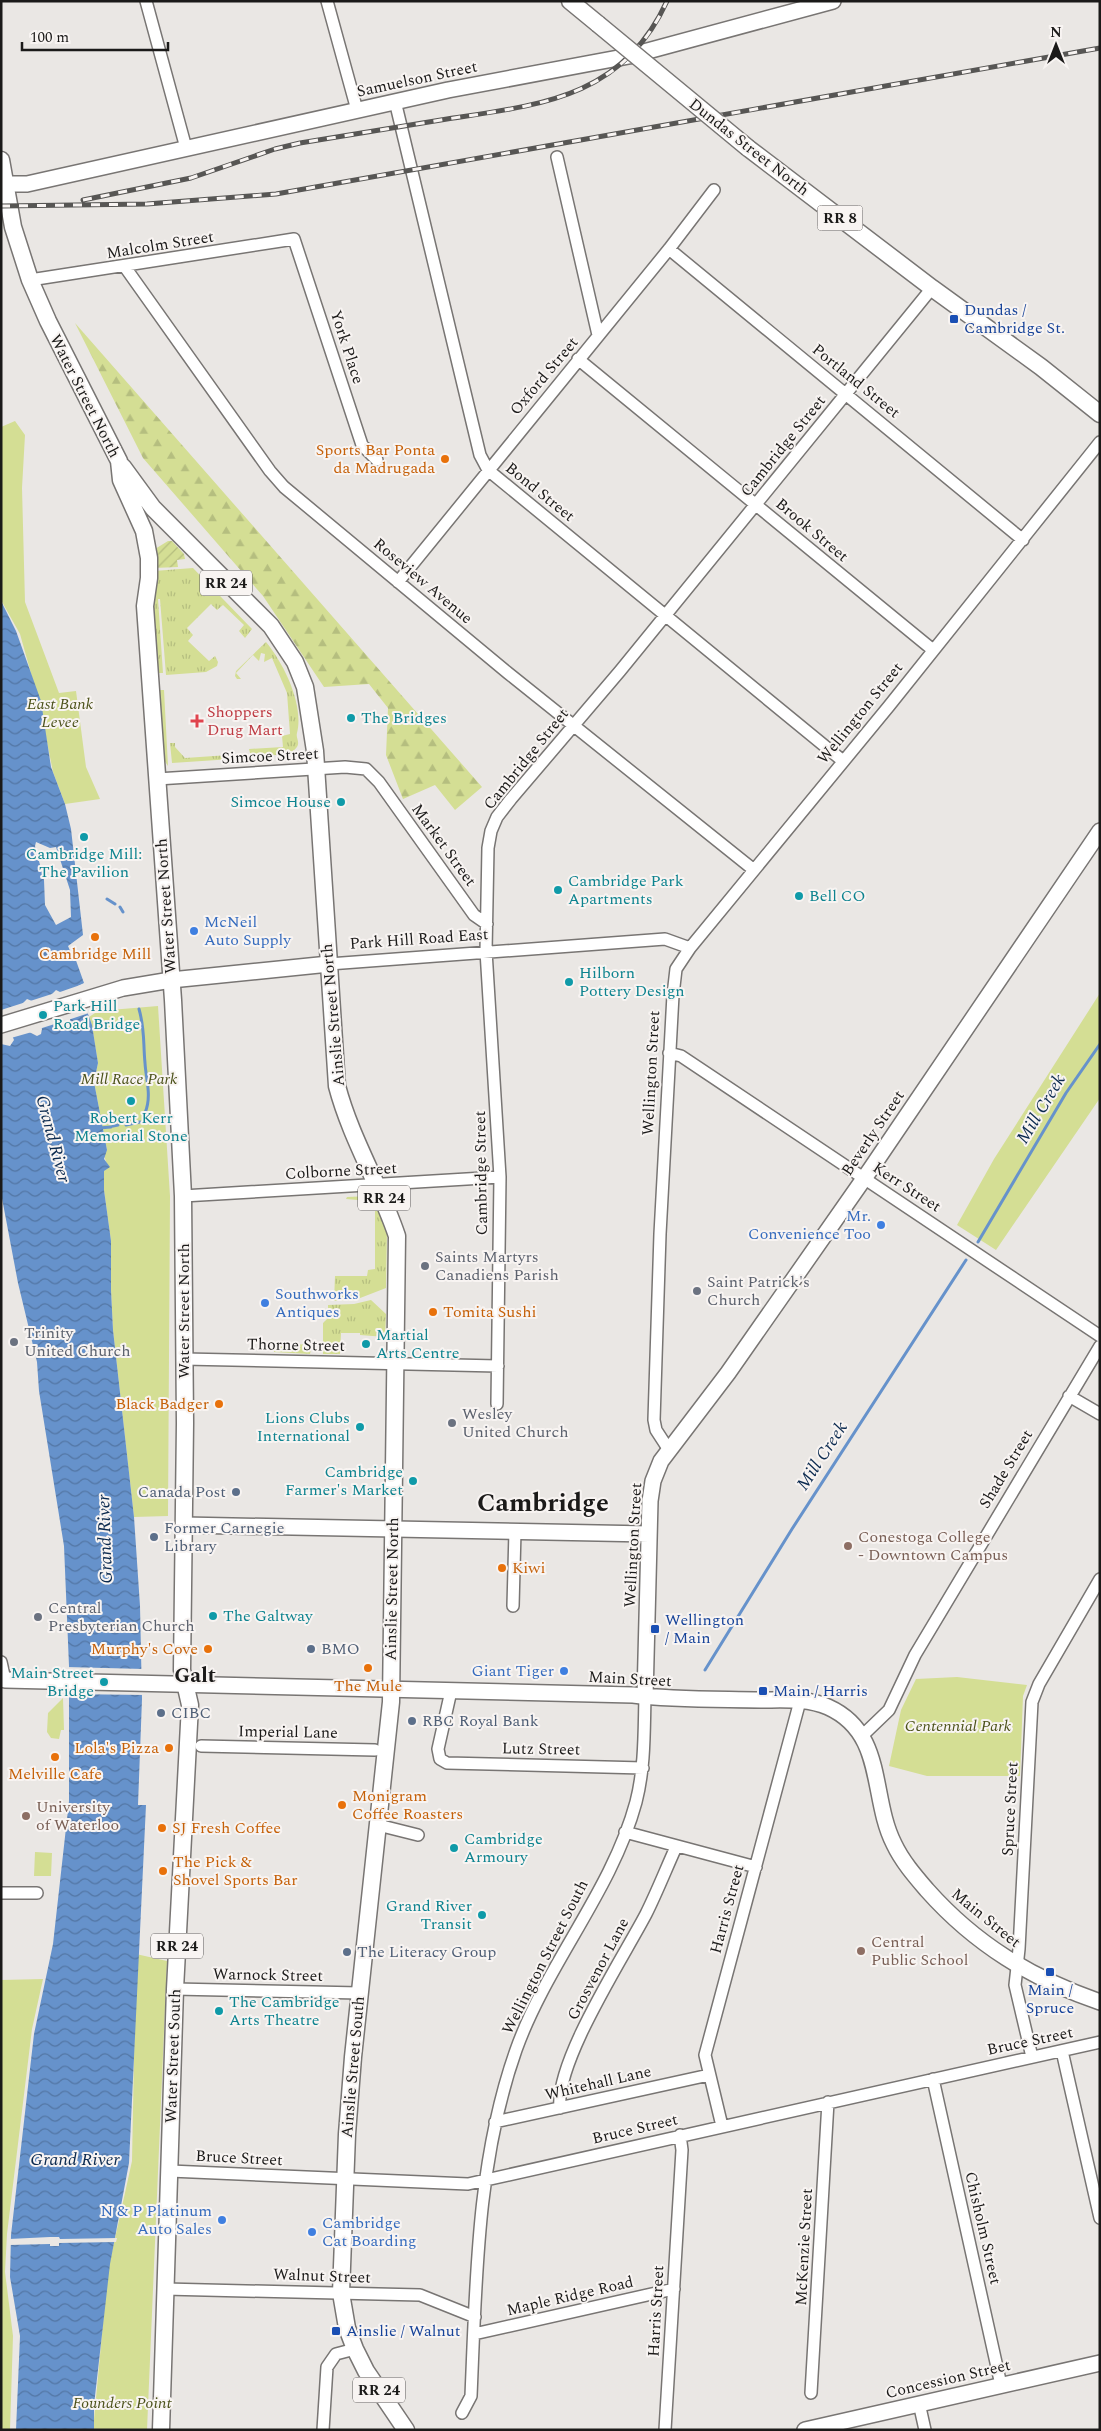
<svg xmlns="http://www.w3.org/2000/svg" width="1101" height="2431" font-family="Spectral,serif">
<defs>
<pattern id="grass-tufts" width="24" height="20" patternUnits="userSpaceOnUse" patternTransform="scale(1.25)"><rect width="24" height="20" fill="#d4de94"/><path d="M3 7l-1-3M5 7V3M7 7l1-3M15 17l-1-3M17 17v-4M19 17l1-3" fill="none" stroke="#b5be7f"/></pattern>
<pattern id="forest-firs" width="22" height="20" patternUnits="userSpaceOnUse" patternTransform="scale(1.25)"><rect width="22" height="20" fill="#d4de94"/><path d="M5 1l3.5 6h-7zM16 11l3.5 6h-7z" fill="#b5be7f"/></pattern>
<pattern id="garden-furrows" width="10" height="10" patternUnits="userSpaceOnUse" patternTransform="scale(1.25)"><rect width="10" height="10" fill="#d4de94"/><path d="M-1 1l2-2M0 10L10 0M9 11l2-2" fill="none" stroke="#b5be7f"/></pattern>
<pattern id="water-waves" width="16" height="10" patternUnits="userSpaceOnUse" patternTransform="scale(1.25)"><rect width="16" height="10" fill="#6692cb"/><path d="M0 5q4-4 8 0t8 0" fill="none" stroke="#5376a4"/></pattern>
</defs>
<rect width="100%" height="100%" fill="#eae7e4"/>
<path fill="url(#grass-tufts)" d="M193,568L252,629L245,638L239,631L244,625L223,605L217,610L211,604L187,628L193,635L188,641L209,661L215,656L218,662L217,666L206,672L166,675L160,599H158L163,673H158L153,599L154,571Z
M266,642C285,665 304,706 297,733C295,740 305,745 288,754L251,757L249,749L283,747L282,736L290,734L287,693L272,658L264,662L265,654L261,653L259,661L253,655L236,673L241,679H237L235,676L236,671Z
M159,690H164L168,766L164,760Z
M170,743H175V747L185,758L229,755L232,759L172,763Z
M371,1196L374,1198L387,1230L386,1288L355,1300L334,1301L335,1276H367L368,1270L375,1269V1211L369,1201L346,1199L347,1197Z
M371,1300L386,1314L385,1337L360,1335V1333H341L340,1354H323V1323L328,1318V1305L354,1304Z
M274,1343L312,1345L310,1354L274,1352Z"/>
<path fill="url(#forest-firs)" d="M75,323L482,787L455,810L435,785L403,799L386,755L388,708L369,684L324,687L263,596L143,458Z"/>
<path fill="#d4de94" d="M15,421L25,435L22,488L25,602L59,693L76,691L86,767L100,799L65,804L53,772L39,702L20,634L1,600V427Z
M1100,993V1098L996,1250L957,1225L994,1159Z
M158,1006L170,1196L168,1516L134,1517L113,1330L111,1290V1241L104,1190V1171L107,1165L104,1155L107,1150L94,1082L98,1063L92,1025L89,1017L98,1011Z
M957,1677L1027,1685L1023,1696L1020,1776H927L889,1766L901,1710L916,1679Z
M63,1698L64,1730H61L59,1739L51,1738L47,1732L48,1713Z
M35,1852L52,1853L51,1876H34Z
M136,1954L167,1961L147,2430H93L108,2270L132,2161Z
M43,1979L32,2029L7,2234L5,2272L13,2336L10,2430H1V1980Z"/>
<path fill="url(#garden-furrows)" d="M168,541H172L184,554L185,559L177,560L178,567L154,568L155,549Z"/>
<path fill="url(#water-waves)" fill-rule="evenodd" d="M1,601L16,631L41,701L51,767L65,804L71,829L83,935L68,946L71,953L73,952L84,983L78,986L92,1025L98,1063L94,1082L107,1150L104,1159L110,1167L104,1171V1190L111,1241V1290L113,1330L134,1517L140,1606L142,1699L138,1805H146L129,2163L110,2264L94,2405V2430H16L20,2336L10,2277L11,2235L34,2034L53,1944L69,1801V1666L64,1546L39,1391L37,1362L18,1283L1,1193V1044L10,1046L14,1040L1,1009ZM36,842L50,848L56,847L70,890L71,917L56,925L45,905L44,880L35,846ZM56,990L60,992L70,1019V1024L65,1027L59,1024L51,995ZM27,999L32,1001L42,1029L41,1034L37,1036L29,1032L22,1004Z"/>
<path fill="#eae7e4" d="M86,983L81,986L89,1013L68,1020L57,993Z
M55,993L61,1022L39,1029L30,1002H27Z
M26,1002L24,1004L32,1032L11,1038L1,1010Z
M66,1667L144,1669L145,1695L65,1694Z
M50,2237H59L60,2239L117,2238L116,2242L59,2243V2246H50V2244L9,2245V2239Z"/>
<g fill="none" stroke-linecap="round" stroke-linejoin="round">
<path stroke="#6692cb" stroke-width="3" d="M107,899L115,904
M120,907L123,912
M139,1009C145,1030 143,1042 145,1063C146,1080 152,1096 145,1113
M126,1125L140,1122
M113,1126L118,1125
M99,1128L111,1127
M978,1242L1066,1093L1100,1044
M705,1670L792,1529L966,1260"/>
<defs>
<path id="street" d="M146,1L186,148
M327,1L357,110
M395,101L480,455L488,470L843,761
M557,157L598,335
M669,249L1023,540
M125,267L270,471L284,487L508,673L754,870
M30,280L294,239L362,445L377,460
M578,359L933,650
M398,582L669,249L714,190
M157,779L345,767L366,769L379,782L474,915L487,924
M329,964L665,939L690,948
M669,1053L681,1056L1100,1336
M183,1196L500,1177
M184,1359L498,1366
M1069,1396L1100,1414
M497,1404L500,1177L486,951L488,848L491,831L497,817L511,799L620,671L932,288
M669,1450L656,1430L654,1420L660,1234L673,995L676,969L690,948L889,706L1100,442
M513,1606L515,1531
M1,1662L5,1680
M451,1691L438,1749L440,1759L447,1763L643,1768
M863,1735L889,1710L915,1655L1100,1346
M201,1746L375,1750
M386,1827L418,1835
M625,1832L756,1867
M1,1893H37
M175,1989L360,1993
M1062,2051L1100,2218
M1032,2057L1015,1985L1019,1949L1032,1702L1039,1684L1100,1579
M933,2079L1001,2385
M560,2108C555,2062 623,1958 646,1914C657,1892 666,1869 676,1847
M495,2122L709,2075
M722,2126L705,2055L800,1701
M170,2171L468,2184L1100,2042
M165,2289L420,2295L475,2317
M474,2334L674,2289
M811,2393L828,2102
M919,2403L925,2430
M462,2413L471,2396C476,2280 477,2160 516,2050C547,1963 612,1891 636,1802C645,1767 644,1732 645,1697
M323,2430L327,2367L336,2354L355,2349
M665,2430L682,2150L680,2135"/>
<path id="secondary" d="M6,184H27L448,90L629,56L833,1
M1,1025L123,988L171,980L329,964
M184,1525L649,1534
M5,1680L633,1695C675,1700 718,1699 761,1700C783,1700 808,1698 828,1707C886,1733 870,1797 894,1844C902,1861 915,1876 927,1890C976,1945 1031,1978 1100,2002
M645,1697L650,1501L653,1481L661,1461L728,1373L870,1170L1100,831
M805,2430L1100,2363"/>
<path id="primary" d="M570,1L598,24
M748,148L932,288L1041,367L1100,414
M1,160L13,227L30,280L48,321L119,461L121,480L144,531L149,558V578L145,606L173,1000L183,1196L185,1423L182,1670L190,1705L175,1989L161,2430
M123,467L153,508L271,626L295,662L305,687L315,751L337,1086C351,1139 380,1185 397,1236L391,1702L353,2057L347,2134L341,2293L347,2328L355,2349L366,2371L406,2430"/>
</defs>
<use href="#street" stroke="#787573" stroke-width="14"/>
<use href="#secondary" stroke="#787573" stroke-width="18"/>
<use href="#primary" stroke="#787573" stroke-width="19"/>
<use href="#street" stroke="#fff" stroke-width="11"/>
<use href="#secondary" stroke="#fff" stroke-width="15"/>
<use href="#primary" stroke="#fff" stroke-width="16"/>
<defs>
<path id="rail" d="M83,200L191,178L275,149L300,143C349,135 398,127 447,119C540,105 623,98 667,1
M1,206L147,204L276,194L1100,48"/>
</defs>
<use href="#rail" stroke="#575654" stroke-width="5"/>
<use href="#rail" stroke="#f8f4f2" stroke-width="3" stroke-dasharray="9" stroke-linecap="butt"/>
<defs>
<path id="primary-bridge" d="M598,24L748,148"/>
</defs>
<use href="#primary-bridge" stroke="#787573" stroke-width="19" stroke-linecap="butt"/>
<use href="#primary-bridge" stroke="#fff" stroke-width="16"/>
</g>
<g fill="#1a4fb4" stroke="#f8f4f2" stroke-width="2">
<rect x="949" y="314" width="10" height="10" rx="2.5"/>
<rect x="650" y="1624" width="10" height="10" rx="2.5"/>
<rect x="758" y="1686" width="10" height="10" rx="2.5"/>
<rect x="1045" y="1967" width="10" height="10" rx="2.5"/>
<rect x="331" y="2326" width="10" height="10" rx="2.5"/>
</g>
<g fill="#e8710a" stroke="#f8f4f2" stroke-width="2">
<circle cx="445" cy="459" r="5"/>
<circle cx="95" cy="937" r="5"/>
<circle cx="433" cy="1312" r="5"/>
<circle cx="219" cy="1404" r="5"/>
<circle cx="502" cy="1568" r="5"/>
<circle cx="208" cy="1649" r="5"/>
<circle cx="368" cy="1668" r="5"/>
<circle cx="169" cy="1748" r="5"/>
<circle cx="55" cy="1757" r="5"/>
<circle cx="342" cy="1805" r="5"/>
<circle cx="162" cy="1828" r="5"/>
<circle cx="163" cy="1871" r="5"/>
</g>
<g fill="#0f9aa8" stroke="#f8f4f2" stroke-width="2">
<circle cx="351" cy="718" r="5"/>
<circle cx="341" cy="802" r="5"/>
<circle cx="84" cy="837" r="5"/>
<circle cx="558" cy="890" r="5"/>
<circle cx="799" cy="896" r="5"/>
<circle cx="569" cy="982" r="5"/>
<circle cx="43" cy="1015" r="5"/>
<circle cx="131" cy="1101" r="5"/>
<circle cx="366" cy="1344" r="5"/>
<circle cx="360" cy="1427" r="5"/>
<circle cx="413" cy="1481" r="5"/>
<circle cx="213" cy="1616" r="5"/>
<circle cx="104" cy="1682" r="5"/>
<circle cx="454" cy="1848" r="5"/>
<circle cx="482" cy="1915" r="5"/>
<circle cx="219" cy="2011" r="5"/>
</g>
<path fill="#e0444e" stroke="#f8f4f2" stroke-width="2" d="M194.5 713.5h5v5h5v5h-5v5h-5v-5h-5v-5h5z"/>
<g fill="#3f7fe0" stroke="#f8f4f2" stroke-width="2">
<circle cx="194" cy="931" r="5"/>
<circle cx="881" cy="1225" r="5"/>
<circle cx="265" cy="1303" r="5"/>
<circle cx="564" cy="1671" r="5"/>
<circle cx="222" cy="2220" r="5"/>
<circle cx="312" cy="2232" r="5"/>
</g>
<g fill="#6b7280" stroke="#f8f4f2" stroke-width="2">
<circle cx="425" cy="1266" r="5"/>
<circle cx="697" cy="1291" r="5"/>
<circle cx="14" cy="1342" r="5"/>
<circle cx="452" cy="1423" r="5"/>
<circle cx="38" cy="1617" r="5"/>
</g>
<g fill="#5c6f8a" stroke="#f8f4f2" stroke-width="2">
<circle cx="236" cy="1492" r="5"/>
<circle cx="154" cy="1537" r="5"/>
<circle cx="311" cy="1649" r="5"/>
<circle cx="161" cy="1713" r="5"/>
<circle cx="412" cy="1721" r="5"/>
<circle cx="347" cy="1952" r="5"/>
</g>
<g fill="#8d6e63" stroke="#f8f4f2" stroke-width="2">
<circle cx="848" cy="1546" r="5"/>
<circle cx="26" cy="1816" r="5"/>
<circle cx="861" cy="1951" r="5"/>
</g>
<g text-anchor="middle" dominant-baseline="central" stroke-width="4" stroke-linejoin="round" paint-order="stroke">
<g fill="#f8f4f2" stroke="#5d5b5a" stroke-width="1">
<rect x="817.5" y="205.5" width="45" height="25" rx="4"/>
<rect x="200" y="570.5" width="52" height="25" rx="4"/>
<rect x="358" y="1185.5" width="52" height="25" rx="4"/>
<rect x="151" y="1933.5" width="52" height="25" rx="4"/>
<rect x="353" y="2377.5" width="52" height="25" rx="4"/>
</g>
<g font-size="15" font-weight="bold" fill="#1b1a19">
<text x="840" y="218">RR 8</text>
<text x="226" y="583">RR 24</text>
<text x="384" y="1198">RR 24</text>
<text x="177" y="1946">RR 24</text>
<text x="379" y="2390">RR 24</text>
</g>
<g font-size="16" fill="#1b1a19" stroke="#f8f4f2">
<text transform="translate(417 79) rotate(-12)">Samuelson Street</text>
<text transform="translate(749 147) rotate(38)">Dundas Street North</text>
<text transform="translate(160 245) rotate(-9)">Malcolm Street</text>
<text transform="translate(347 347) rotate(72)">York Place</text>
<text transform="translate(544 376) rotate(-50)">Oxford Street</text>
<text transform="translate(856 381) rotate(39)">Portland Street</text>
<text transform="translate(85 396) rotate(63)">Water Street North</text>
<text transform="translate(783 446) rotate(-51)">Cambridge Street</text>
<text transform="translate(540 492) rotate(39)">Bond Street</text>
<text transform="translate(812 530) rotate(40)">Brook Street</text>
<text transform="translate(423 581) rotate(40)">Roseview Avenue</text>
<text transform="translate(860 713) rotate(-51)">Wellington Street</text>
<text transform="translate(270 756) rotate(-3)">Simcoe Street</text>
<text transform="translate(526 759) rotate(-51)">Cambridge Street</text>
<text transform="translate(444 845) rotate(54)">Market Street</text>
<text transform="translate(166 906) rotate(-94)">Water Street North</text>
<text transform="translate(419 939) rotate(-4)">Park Hill Road East</text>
<text transform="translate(333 1015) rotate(-95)">Ainslie Street North</text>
<text transform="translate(651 1073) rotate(-87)">Wellington Street</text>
<text transform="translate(873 1133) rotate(-56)">Beverly Street</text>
<text transform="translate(341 1171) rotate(-3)">Colborne Street</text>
<text transform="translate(481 1173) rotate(-91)">Cambridge Street</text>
<text transform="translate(907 1187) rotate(33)">Kerr Street</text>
<text transform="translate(184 1311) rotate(-90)">Water Street North</text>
<text transform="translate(296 1345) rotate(1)">Thorne Street</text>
<text transform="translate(1006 1469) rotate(-59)">Shade Street</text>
<text transform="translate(633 1545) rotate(-87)">Wellington Street</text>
<text transform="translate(392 1589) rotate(-89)">Ainslie Street North</text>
<text transform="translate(630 1679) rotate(3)">Main Street</text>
<text transform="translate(288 1732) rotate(1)">Imperial Lane</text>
<text transform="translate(541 1749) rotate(1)">Lutz Street</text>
<text transform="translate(1010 1809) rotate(-87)">Spruce Street</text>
<text transform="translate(727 1909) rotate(-75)">Harris Street</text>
<text transform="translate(986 1918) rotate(39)">Main Street</text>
<text transform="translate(545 1957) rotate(-63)">Wellington Street South</text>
<text transform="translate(598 1969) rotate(-62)">Grosvenor Lane</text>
<text transform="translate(268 1975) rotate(1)">Warnock Street</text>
<text transform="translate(1030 2041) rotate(-12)">Bruce Street</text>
<text transform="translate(173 2056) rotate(-88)">Water Street South</text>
<text transform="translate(353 2067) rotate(-85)">Ainslie Street South</text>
<text transform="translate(598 2083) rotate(-13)">Whitehall Lane</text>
<text transform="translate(635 2129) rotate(-13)">Bruce Street</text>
<text transform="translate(239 2158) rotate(3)">Bruce Street</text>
<text transform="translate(983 2228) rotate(77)">Chisholm Street</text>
<text transform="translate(804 2247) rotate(-87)">McKenzie Street</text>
<text transform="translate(322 2276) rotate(2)">Walnut Street</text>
<text transform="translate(570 2296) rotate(-13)">Maple Ridge Road</text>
<text transform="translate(656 2311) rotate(-87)">Harris Street</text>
<text transform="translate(948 2379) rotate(-13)">Concession Street</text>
</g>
<g font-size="16" fill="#164399" stroke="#f8f4f2" text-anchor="start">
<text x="964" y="310">Dundas /<tspan x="964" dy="18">Cambridge St.</tspan></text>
<text x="665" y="1620">Wellington<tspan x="665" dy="18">/ Main</tspan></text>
<text x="773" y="1691">Main / Harris</text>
<text x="1050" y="1990" text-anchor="middle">Main /<tspan x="1050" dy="18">Spruce</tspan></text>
<text x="346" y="2331">Ainslie / Walnut</text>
</g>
<g font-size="16" fill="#c56008" stroke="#f8f4f2" text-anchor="start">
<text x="435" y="450" text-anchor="end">Sports Bar Ponta<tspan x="435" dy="18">da Madrugada</tspan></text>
<text x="95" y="954" text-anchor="middle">Cambridge Mill</text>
<text x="443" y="1312">Tomita Sushi</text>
<text x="209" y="1404" text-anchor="end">Black Badger</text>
<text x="512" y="1568">Kiwi</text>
<text x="198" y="1649" text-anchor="end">Murphy's Cove</text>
<text x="368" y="1686" text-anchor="middle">The Mule</text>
<text x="159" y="1748" text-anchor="end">Lola's Pizza</text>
<text x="55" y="1774" text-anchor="middle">Melville Cafe</text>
<text x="352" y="1796">Monigram<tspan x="352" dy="18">Coffee Roasters</tspan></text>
<text x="172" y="1828">SJ Fresh Coffee</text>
<text x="173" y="1862">The Pick &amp;<tspan x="173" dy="18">Shovel Sports Bar</tspan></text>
</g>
<g font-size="16" font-style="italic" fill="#4c521a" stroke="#f8f4f2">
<text x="60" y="704">East Bank<tspan x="60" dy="18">Levee</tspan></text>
<text x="129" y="1079">Mill Race Park</text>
<text x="958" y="1726">Centennial Park</text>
<text x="122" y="2403">Founders Point</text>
</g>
<g font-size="16" fill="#be3a42" stroke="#f8f4f2" text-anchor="start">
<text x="207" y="712">Shoppers<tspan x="207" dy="18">Drug Mart</tspan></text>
</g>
<g font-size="16" fill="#0d838f" stroke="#f8f4f2" text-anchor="start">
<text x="361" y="718">The Bridges</text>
<text x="331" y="802" text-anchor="end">Simcoe House</text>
<text x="84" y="854" text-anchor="middle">Cambridge Mill:<tspan x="84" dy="18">The Pavilion</tspan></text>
<text x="568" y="881">Cambridge Park<tspan x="568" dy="18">Apartments</tspan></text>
<text x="809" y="896">Bell CO</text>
<text x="579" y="973">Hilborn<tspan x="579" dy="18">Pottery Design</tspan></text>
<text x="53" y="1006">Park Hill<tspan x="53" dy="18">Road Bridge</tspan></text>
<text x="131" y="1118" text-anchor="middle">Robert Kerr<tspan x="131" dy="18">Memorial Stone</tspan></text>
<text x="376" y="1335">Martial<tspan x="376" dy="18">Arts Centre</tspan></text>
<text x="350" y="1418" text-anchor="end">Lions Clubs<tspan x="350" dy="18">International</tspan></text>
<text x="403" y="1472" text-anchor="end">Cambridge<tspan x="403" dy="18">Farmer's Market</tspan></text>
<text x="223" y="1616">The Galtway</text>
<text x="94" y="1673" text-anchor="end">Main Street<tspan x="94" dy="18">Bridge</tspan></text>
<text x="464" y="1839">Cambridge<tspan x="464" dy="18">Armoury</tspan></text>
<text x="472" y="1906" text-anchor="end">Grand River<tspan x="472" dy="18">Transit</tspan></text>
<text x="229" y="2002">The Cambridge<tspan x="229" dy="18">Arts Theatre</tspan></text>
</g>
<g font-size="16" fill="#366cbe" stroke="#f8f4f2" text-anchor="start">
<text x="204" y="922">McNeil<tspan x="204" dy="18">Auto Supply</tspan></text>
<text x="871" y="1216" text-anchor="end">Mr.<tspan x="871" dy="18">Convenience Too</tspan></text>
<text x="275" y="1294">Southworks<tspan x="275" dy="18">Antiques</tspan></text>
<text x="554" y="1671" text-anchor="end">Giant Tiger</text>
<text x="212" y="2211" text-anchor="end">N &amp; P Platinum<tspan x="212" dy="18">Auto Sales</tspan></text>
<text x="322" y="2223">Cambridge<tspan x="322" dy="18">Cat Boarding</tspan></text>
</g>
<g font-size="16" fill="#5b616d" stroke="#f8f4f2" text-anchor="start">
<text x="435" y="1257">Saints Martyrs<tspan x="435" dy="18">Canadiens Parish</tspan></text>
<text x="707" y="1282">Saint Patrick's<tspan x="707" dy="18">Church</tspan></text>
<text x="24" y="1333">Trinity<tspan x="24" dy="18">United Church</tspan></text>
<text x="462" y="1414">Wesley<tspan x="462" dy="18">United Church</tspan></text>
<text x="48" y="1608">Central<tspan x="48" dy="18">Presbyterian Church</tspan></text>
</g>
<g font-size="16" fill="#4e5e75" stroke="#f8f4f2" text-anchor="start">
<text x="226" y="1492" text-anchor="end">Canada Post</text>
<text x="164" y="1528">Former Carnegie<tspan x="164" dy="18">Library</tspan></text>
<text x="321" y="1649">BMO</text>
<text x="171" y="1713">CIBC</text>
<text x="422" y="1721">RBC Royal Bank</text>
<text x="357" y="1952">The Literacy Group</text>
</g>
<g font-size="16" fill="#785e54" stroke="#f8f4f2" text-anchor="start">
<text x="858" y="1537">Conestoga College<tspan x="858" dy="18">- Downtown Campus</tspan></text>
<text x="36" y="1807">University<tspan x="36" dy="18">of Waterloo</tspan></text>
<text x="871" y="1942">Central<tspan x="871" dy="18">Public School</tspan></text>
</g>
<g font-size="18" font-style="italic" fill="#0b2a4f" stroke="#f8f4f2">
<text transform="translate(1041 1109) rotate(-59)">Mill Creek</text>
<text transform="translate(53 1139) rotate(75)">Grand River</text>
<text transform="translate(822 1456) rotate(-57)">Mill Creek</text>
<text transform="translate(105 1539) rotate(-92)">Grand River</text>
<text x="75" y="2159">Grand River</text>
</g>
<g font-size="21" font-weight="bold" fill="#1b1a19" stroke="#f8f4f2">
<text x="195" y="1676">Galt</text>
</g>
<g font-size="26" font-weight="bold" fill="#1b1a19" stroke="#f8f4f2">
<text x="543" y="1503">Cambridge</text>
</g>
</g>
<rect width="1101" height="2431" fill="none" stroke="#1b1a19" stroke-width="5"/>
<g transform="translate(1056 45)" stroke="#f8f4f2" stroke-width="4" paint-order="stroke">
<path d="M0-4L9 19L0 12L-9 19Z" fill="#1b1a19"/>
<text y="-8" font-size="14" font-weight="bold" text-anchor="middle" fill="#1b1a19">N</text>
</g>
<path d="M22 42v8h146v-8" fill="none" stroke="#1b1a19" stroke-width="2.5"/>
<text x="30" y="42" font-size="15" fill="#1b1a19" stroke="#f8f4f2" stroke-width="4" paint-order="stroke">100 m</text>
</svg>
